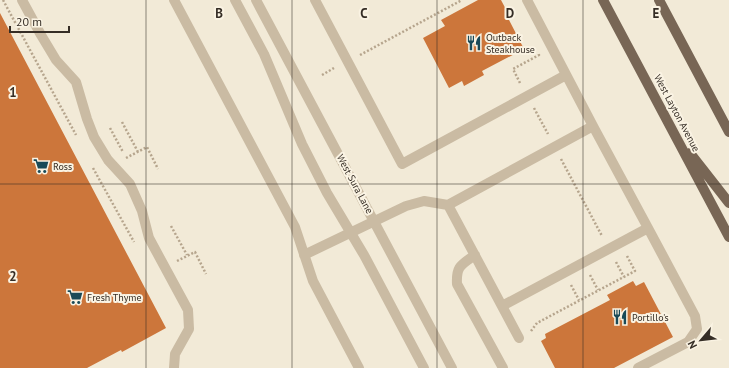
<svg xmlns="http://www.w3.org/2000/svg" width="729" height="368" font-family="'PT Sans',sans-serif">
<rect width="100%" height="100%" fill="#f2ead7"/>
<path fill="#cc763b" d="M478,0H501L510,17L508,18L524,49L482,71L484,75L464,86L462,81L449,88L423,38L445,26L441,20Z
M0,13L166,328L122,352L121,350L87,368H0Z
M633,281L636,286L644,282L673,337L614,368H555L541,341L546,338L545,334L610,300L607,295Z"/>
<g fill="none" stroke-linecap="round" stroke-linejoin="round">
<path stroke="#b6a58d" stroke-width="2.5" stroke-dasharray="2 2" stroke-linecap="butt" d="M3,0L76,135
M360,55L462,0
M322,75L334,68
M520,83L513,69L539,55L538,53
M534,108L548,134
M122,122L138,152
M110,128L123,152
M126,158L147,147L158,169
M561,159L602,236
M93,168L134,242
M171,226L187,255
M177,261L195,252L206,274
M616,262L624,277
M590,275L598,290
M571,285L579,300
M531,331L537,323L635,271L627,256"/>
<path stroke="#cabba3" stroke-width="10" d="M22,0L41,35L56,60L76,82L87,119L94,137L108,160L130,184L142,211L149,238L188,310L189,329L175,354L174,368
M174,0L295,227L313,281L359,368
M235,0L264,54L302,144L327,193L364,255L424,368
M256,0L452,368
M315,0L402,164L566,75
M527,0L593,126
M448,205L519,338
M304,255L406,206L424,201L448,205L593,126L648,228L502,306
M475,255C461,265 456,266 457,284L503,368
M638,368L688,342L697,329L695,316L648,228"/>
<path stroke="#786655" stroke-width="10" d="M603,0L729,237
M659,0L729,132
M690,153L729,203"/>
</g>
<path fill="none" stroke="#352d25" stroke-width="1" stroke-opacity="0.55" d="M146,0V368M292,0V368M437,0V368M583,0V368M0,184H729"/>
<defs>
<symbol id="restaurant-bare" viewBox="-9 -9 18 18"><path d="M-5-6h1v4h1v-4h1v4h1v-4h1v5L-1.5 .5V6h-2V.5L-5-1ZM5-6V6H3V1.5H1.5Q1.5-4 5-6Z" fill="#194a58" stroke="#faf3e3" stroke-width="2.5" paint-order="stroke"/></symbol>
<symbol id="supermarket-bare" viewBox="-9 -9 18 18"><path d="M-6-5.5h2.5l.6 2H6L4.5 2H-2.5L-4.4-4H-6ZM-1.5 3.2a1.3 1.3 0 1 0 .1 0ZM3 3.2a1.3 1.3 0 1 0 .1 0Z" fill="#194a58" stroke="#faf3e3" stroke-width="2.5" paint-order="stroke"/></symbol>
</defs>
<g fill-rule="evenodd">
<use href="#restaurant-bare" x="463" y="32" width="22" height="22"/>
<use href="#supermarket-bare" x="30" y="155" width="22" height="22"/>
<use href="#supermarket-bare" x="64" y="286" width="22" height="22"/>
<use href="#restaurant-bare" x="609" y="306" width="22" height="22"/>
</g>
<g text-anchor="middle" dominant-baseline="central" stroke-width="4" stroke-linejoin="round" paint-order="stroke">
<g font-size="10" fill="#352d25" stroke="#faf3e3" text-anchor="start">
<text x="486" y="37">Outback<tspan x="486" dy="12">Steakhouse</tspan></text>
<text x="53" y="166">Ross</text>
<text x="87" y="297">Fresh Thyme</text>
<text x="632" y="317">Portillo's</text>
</g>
<g font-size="10" fill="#352d25" stroke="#faf3e3">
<text transform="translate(677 113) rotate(62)">West Layton Avenue</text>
<text transform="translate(355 184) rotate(62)">West Sura Lane</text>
</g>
</g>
<g font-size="13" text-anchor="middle" font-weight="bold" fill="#352d25" stroke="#faf3e3" stroke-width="4" stroke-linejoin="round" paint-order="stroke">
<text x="219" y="18">B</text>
<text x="364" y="18">C</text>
<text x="510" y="18">D</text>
<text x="656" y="18">E</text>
<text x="13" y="97">1</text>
<text x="13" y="281">2</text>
</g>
<g transform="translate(701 340) rotate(242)" stroke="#faf3e3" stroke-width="3" paint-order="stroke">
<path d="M0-3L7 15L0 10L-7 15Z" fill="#352d25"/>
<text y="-6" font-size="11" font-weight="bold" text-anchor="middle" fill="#352d25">N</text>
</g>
<path d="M10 26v6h59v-6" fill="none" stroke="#352d25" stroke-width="2"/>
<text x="16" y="26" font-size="12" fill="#352d25" stroke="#faf3e3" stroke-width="3" paint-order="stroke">20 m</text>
</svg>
